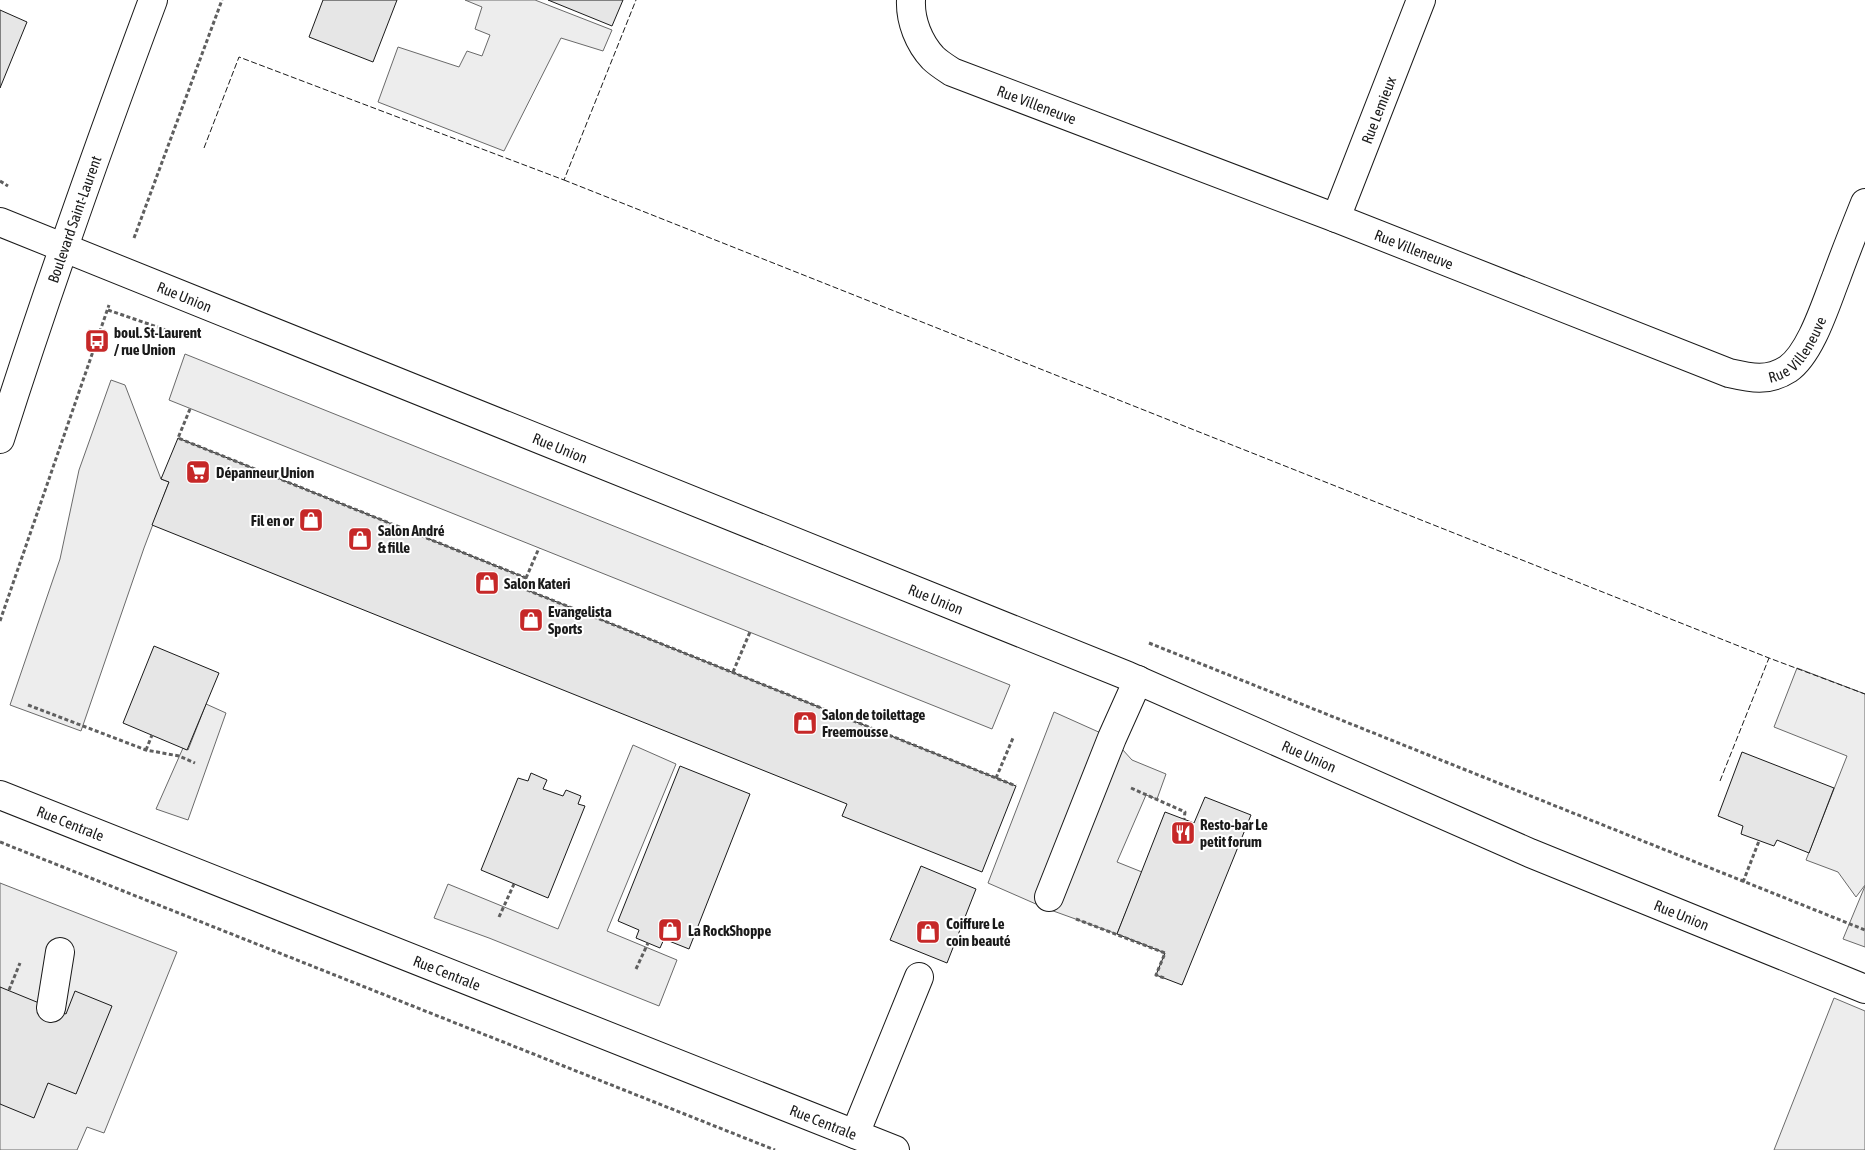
<svg xmlns="http://www.w3.org/2000/svg" width="1865" height="1150" font-family="'Asap Condensed',sans-serif">
<rect width="100%" height="100%" fill="#fff"/>
<path fill="#ededed" stroke="#6a6a6a" d="M465,0H535L612,30L603,51L561,38L504,151L378,102L398,47L459,67L467,51L482,56L490,35L475,29L482,7Z
M185,354L1010,685L992,729L169,400Z
M111,380L125,385L161,479L169,482L144,548L81,731L10,705L60,559L79,470Z
M1797,668L1865,694V885L1856,897L1838,872L1806,860L1847,756L1774,727Z
M206,704L226,713L188,820L156,809L183,748L188,750Z
M1054,712L1112,738L1132,760L1166,774L1157,799L1146,795L1117,862L1142,872L1117,934L1045,908L988,883Z
M633,745L676,764L607,931L677,960L659,1006L489,938L434,918L448,884L558,929Z
M0,883L177,952L104,1133L87,1127L77,1150H0Z
M1865,886V947L1843,939Z
M1834,998L1865,1011V1150H1774Z"/>
<path fill="#e6e6e6" stroke="#1a1a1a" d="M323,0H397L373,62L309,37Z
M548,0H623L612,26Z
M0,10L27,22L0,88Z
M178,438L526,578L522,588L1016,786L982,872L842,816L847,804L152,525L169,482L161,479Z
M154,646L219,673L187,750L123,723Z
M1742,752L1834,788L1809,853L1777,840L1774,846L1741,834L1743,826L1718,816Z
M680,766L750,794L689,949L664,939L660,948L636,938L639,930L618,921Z
M531,773L547,780L543,789L563,796L566,790L581,796L578,804L585,806L548,898L481,870L518,778L528,781Z
M1205,797L1251,815L1182,985L1156,975L1165,953L1117,934L1165,812L1194,823Z
M921,866L976,889L947,963L890,940Z
M0,987L66,1014L75,991L112,1006L76,1094L48,1083L34,1118L0,1104Z"/>
<g fill="none" stroke-linecap="round" stroke-linejoin="round">
<defs>
<g id="minor">
<path id="s1" d="M911,0C910,21 919,43 933,58C938,63 946,68 952,72L1336,218L1729,373C1751,378 1768,382 1788,369C1811,353 1826,303 1836,278C1845,253 1855,228 1865,203"/>
<path id="s2" d="M1336,218L1421,0"/>
<path id="s3" d="M0,222L1128,676L1530,853L1865,989"/>
<path id="s4" d="M0,439C47,291 99,145 153,0"/>
<path id="s5" d="M0,795L895,1150"/>
<path d="M1049,897L1112,738L1138,680"/>
<path d="M51,1008L60,952"/>
<path d="M855,1134L919,977"/>
</g>
</defs>
<use href="#minor" stroke="#1a1a1a" stroke-width="30"/>
<path stroke="#5f5f5f" stroke-width="3" stroke-dasharray="4 2.5" stroke-linecap="butt" d="M0,181L8,186
M134,238L222,0
M108,310L166,330
M190,409L178,438L526,578L522,588L1016,786
M526,578L539,548
M0,621L109,305
M1149,643L1865,930
M733,672L750,632
M28,705L146,750L179,756L195,763
M146,750L152,735
M996,778L1013,738
M1131,788L1185,812L1184,819
M0,842L775,1150
M1743,882L1759,841
M499,917L514,884
M1076,919L1165,953L1156,975L1164,978
M636,969L648,943
M9,990L20,963"/>
<use href="#minor" stroke="#fff" stroke-width="28"/>
<path stroke="#1a1a1a" stroke-width="1" stroke-dasharray="6 2.5" stroke-linecap="butt" d="M204,148L239,57L564,180L636,0
M564,180L1769,658L1865,694
M1720,781L1769,658"/>
</g>
<defs>
<symbol id="bus-square" viewBox="-11 -11 22 22"><rect x="-9" y="-9" width="18" height="18" rx="4" fill="#c62828" stroke="#fff"/><path d="M-5-6H5V4H4V6H2V4H-2V6H-4V4H-5ZM-3.5-4V0h7V-4ZM-3.5 1.2v1.5H-2V1.2ZM2 1.2v1.5H3.5V1.2Z" fill="#fff"/></symbol>
<symbol id="supermarket-square" viewBox="-11 -11 22 22"><rect x="-9" y="-9" width="18" height="18" rx="4" fill="#c62828" stroke="#fff"/><path d="M-6-5.5h2.5l.6 2H6L4.5 2H-2.5L-4.4-4H-6ZM-1.5 3.2a1.3 1.3 0 1 0 .1 0ZM3 3.2a1.3 1.3 0 1 0 .1 0Z" fill="#fff"/></symbol>
<symbol id="shop-square" viewBox="-11 -11 22 22"><rect x="-9" y="-9" width="18" height="18" rx="4" fill="#c62828" stroke="#fff"/><path d="M-5-2.5h2.3a2.7 3.5 0 0 1 5.4 0H5L5.5 6h-11ZM-1.5-2.5h3a1.5 2.3 0 0 0-3 0Z" fill="#fff"/></symbol>
<symbol id="restaurant-square" viewBox="-11 -11 22 22"><rect x="-9" y="-9" width="18" height="18" rx="4" fill="#c62828" stroke="#fff"/><path d="M-5-6h1v4h1v-4h1v4h1v-4h1v5L-1.5 .5V6h-2V.5L-5-1ZM5-6V6H3V1.5H1.5Q1.5-4 5-6Z" fill="#fff"/></symbol>
</defs>
<g fill-rule="evenodd">
<use href="#bus-square" x="83" y="327" width="28" height="28"/>
<use href="#supermarket-square" x="184" y="458" width="28" height="28"/>
<use href="#shop-square" x="297" y="506" width="28" height="28"/>
<use href="#shop-square" x="346" y="525" width="28" height="28"/>
<use href="#shop-square" x="473" y="569" width="28" height="28"/>
<use href="#shop-square" x="517" y="606" width="28" height="28"/>
<use href="#shop-square" x="791" y="709" width="28" height="28"/>
<use href="#restaurant-square" x="1169" y="819" width="28" height="28"/>
<use href="#shop-square" x="656" y="916" width="28" height="28"/>
<use href="#shop-square" x="914" y="918" width="28" height="28"/>
</g>
<g text-anchor="middle" dominant-baseline="central" stroke-width="4" stroke-linejoin="round" paint-order="stroke">
<g font-size="15" fill="#1a1a1a" stroke="#fff">
<text stroke="none"><textPath href="#s1" startOffset="178">Rue Villeneuve</textPath></text>
<text stroke="none"><textPath href="#s2" startOffset="116">Rue Lemieux</textPath></text>
<text stroke="none"><textPath href="#s4" startOffset="232">Boulevard Saint-Laurent</textPath></text>
<text stroke="none"><textPath href="#s1" startOffset="582">Rue Villeneuve</textPath></text>
<text stroke="none"><textPath href="#s3" startOffset="199">Rue Union</textPath></text>
<text stroke="none"><textPath href="#s1" startOffset="1002">Rue Villeneuve</textPath></text>
<text stroke="none"><textPath href="#s3" startOffset="604">Rue Union</textPath></text>
<text stroke="none"><textPath href="#s3" startOffset="1009">Rue Union</textPath></text>
<text stroke="none"><textPath href="#s3" startOffset="1414">Rue Union</textPath></text>
<text stroke="none"><textPath href="#s5" startOffset="76">Rue Centrale</textPath></text>
<text stroke="none"><textPath href="#s3" startOffset="1819">Rue Union</textPath></text>
<text stroke="none"><textPath href="#s5" startOffset="481">Rue Centrale</textPath></text>
<text stroke="none"><textPath href="#s5" startOffset="886">Rue Centrale</textPath></text>
</g>
<g font-size="15" font-weight="bold" fill="#1a1a1a" stroke="#fff" text-anchor="start">
<text x="114" y="332">boul. St-Laurent<tspan x="114" dy="17">/ rue Union</tspan></text>
<text x="216" y="472">Dépanneur Union</text>
<text x="294" y="520" text-anchor="end">Fil en or</text>
<text x="378" y="530">Salon André<tspan x="378" dy="17">&amp; fille</tspan></text>
<text x="504" y="583">Salon Kateri</text>
<text x="548" y="611">Evangelista<tspan x="548" dy="17">Sports</tspan></text>
<text x="822" y="714">Salon de toilettage<tspan x="822" dy="17">Freemousse</tspan></text>
<text x="1200" y="824">Resto-bar Le<tspan x="1200" dy="17">petit forum</tspan></text>
<text x="946" y="923">Coiffure Le<tspan x="946" dy="17">coin beauté</tspan></text>
<text x="688" y="930">La RockShoppe</text>
</g>
</g>
</svg>
